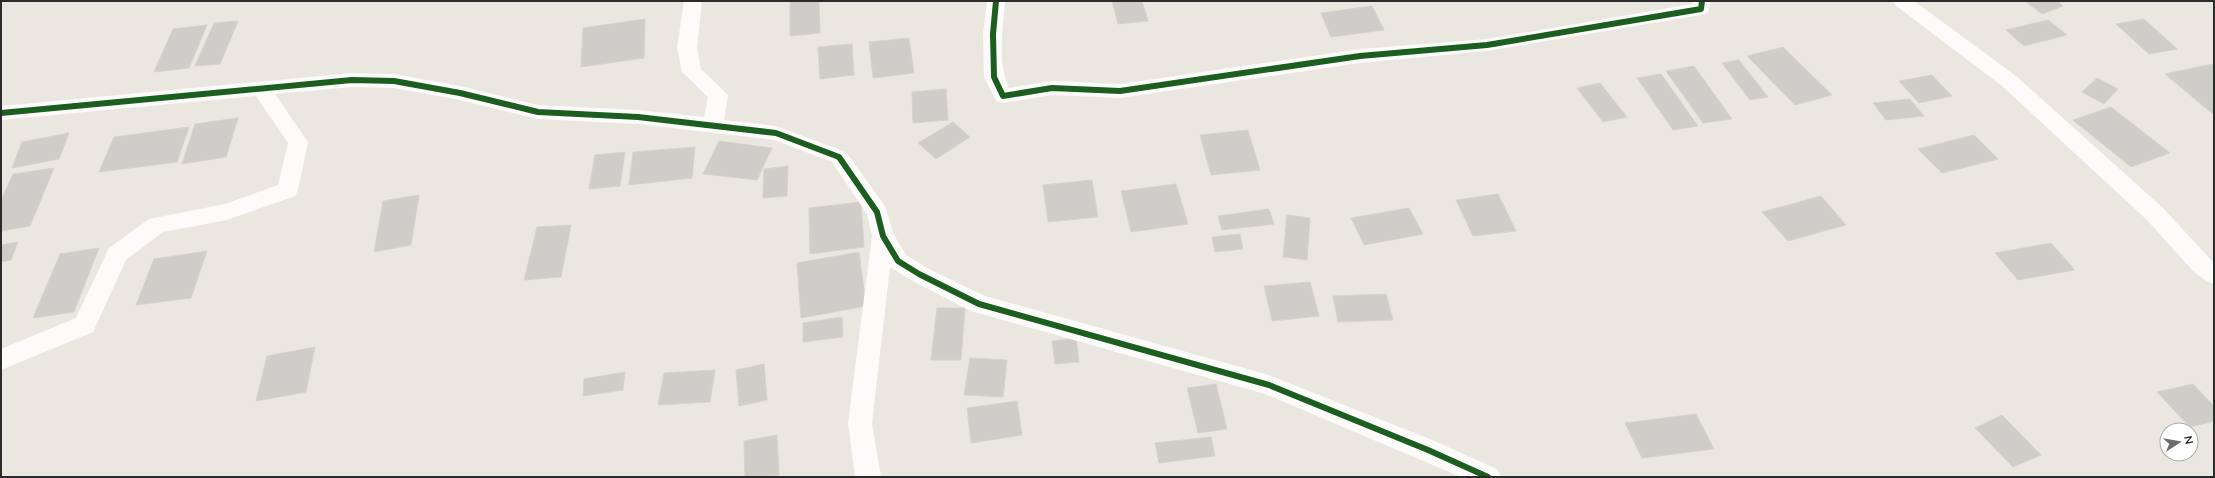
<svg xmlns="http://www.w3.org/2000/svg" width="2215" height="478" font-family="Mulish,sans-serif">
<rect width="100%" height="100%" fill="#eae7e0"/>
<path fill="#cfcdc8" stroke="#d5d3cc" d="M790,1H819L820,33L790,36Z
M1112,1H1142L1148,21L1118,24Z
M2025,1H2057L2063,6L2042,14Z
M1372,6L1384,30L1331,37L1321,13Z
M645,19L644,58L581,67L583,28Z
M2144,19L2177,49L2149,54L2116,24Z
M2048,20L2067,35L2024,46L2006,30Z
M238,21L220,64L195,66L214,23Z
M207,25L189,68L154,72L173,29Z
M909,38L914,73L873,78L869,42Z
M852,44L854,75L820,79L818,47Z
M1783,47L1832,95L1795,105L1747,56Z
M1739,60L1768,97L1750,100L1722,63Z
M2212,64L2214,66V115L2165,74Z
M1694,66L1732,119L1703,123L1666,71Z
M1661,74L1698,126L1673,130L1637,78Z
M1932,75L1952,96L1919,103L1899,81Z
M2097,78L2118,89L2104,104L2082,92Z
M1600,83L1627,117L1603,122L1577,88Z
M946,89L948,120L913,123L912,92Z
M1910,99L1924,116L1886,120L1873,103Z
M2111,107L2170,153L2131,167L2073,120Z
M238,118L226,157L182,164L195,124Z
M953,122L970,137L936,159L918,143Z
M189,127L177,162L99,172L114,137Z
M1248,130L1260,170L1211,175L1200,135Z
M69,133L59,159L12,168L22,142Z
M1974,135L1998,159L1942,173L1918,149Z
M719,141L772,148L757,180L703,174Z
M695,147L692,178L629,185L633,152Z
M625,152L620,186L589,189L595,155Z
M788,166L787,196L763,198L764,169Z
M54,168L30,226L1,231V201L13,174Z
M1092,180L1098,217L1048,222L1043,185Z
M1176,184L1188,224L1131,232L1121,191Z
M1498,194L1516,231L1473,236L1456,200Z
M419,195L411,245L374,252L383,201Z
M1821,196L1846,225L1788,241L1762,212Z
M861,202L864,247L810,254L809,208Z
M1409,208L1423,234L1364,245L1351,218Z
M1269,209L1274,224L1222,230L1218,216Z
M1287,215L1310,218L1307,260L1283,257Z
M571,225L561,277L524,280L537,227Z
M1240,234L1243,249L1215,252L1212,237Z
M18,242L11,260L1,262V245Z
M2051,243L2075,270L2018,280L1995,253Z
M99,248L74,312L33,318L60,254Z
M207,251L191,298L136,305L154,259Z
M859,252L866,306L801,318L797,263Z
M1310,282L1319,316L1272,321L1264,286Z
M1386,294L1393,320L1338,322L1333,296Z
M937,308H965L961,360H931Z
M842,317L843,337L803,342V323Z
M1076,338L1079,362L1055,364L1052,341Z
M315,347L306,392L256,401L267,356Z
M970,358L1007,360L1003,397L964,395Z
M764,364L767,400L739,406L736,370Z
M715,370L710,402L658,405L664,373Z
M625,372L623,390L583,396L584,379Z
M1216,384L1227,429L1198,433L1187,388Z
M2193,384L2214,406V421L2190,427L2157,392Z
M1017,401L1022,435L971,443L967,408Z
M1696,414L1714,449L1642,458L1625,423Z
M2002,415L2041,455L2013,467L1975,428Z
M777,435L779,475L745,477L744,441Z
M1211,437L1215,456L1159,463L1155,443Z"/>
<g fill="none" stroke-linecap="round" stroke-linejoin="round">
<path fill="#fcfbfa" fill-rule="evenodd" d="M684,1H702L697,48L701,69L728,95L724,120L776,126L846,152L885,206L894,235L906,255L927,268L985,296L1269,375L1437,442L1497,469L1501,477H1461L1265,394L971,311L911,280L890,267L872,423L881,477H855L848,423L872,236L867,214L832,162L774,140L638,124L538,119L460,100L394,88L352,87L275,94L308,142L298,190L295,196L227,220L163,232L126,260L93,332L1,370V349L76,318L109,248L149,219L225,204L278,185L288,143L256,96L1,120V106L352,73L394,74L460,86L538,105L638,110L704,117L708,97L682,72L677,48Z
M987,1H1005C1003,28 997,63 1009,88L1052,81L1120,84L1360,49L1487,39L1692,4L1693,1H1711L1708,13L1701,15L1487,51L1360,63L1120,98L1052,95L1003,103L996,101L984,77L983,34Z
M1893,1H1914L2016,76L2163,208L2214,263V284L2206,281L2193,271L2147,220L2002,86L1895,5Z"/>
<defs>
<path id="cycleway" d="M996,1L993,34L994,77L1003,96L1052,88L1120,91L1360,56L1487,45L1701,9L1702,1
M1,113L352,80L394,81L460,93L538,112L638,117L776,133L839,157L877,212L883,236L898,261L919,274L979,304L1269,385L1428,450L1488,477"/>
</defs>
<use href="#cycleway" stroke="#fff" stroke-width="8"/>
<use href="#cycleway" stroke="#1b5e20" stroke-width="6"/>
</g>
<rect width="2215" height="478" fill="none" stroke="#2b2b2b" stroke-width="4"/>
<g transform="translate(2179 442) rotate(78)"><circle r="19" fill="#ffffff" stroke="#aaaaaa"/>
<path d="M0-3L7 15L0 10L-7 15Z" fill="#6e6d6a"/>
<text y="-6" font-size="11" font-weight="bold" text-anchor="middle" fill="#2b2b2b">N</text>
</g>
</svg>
